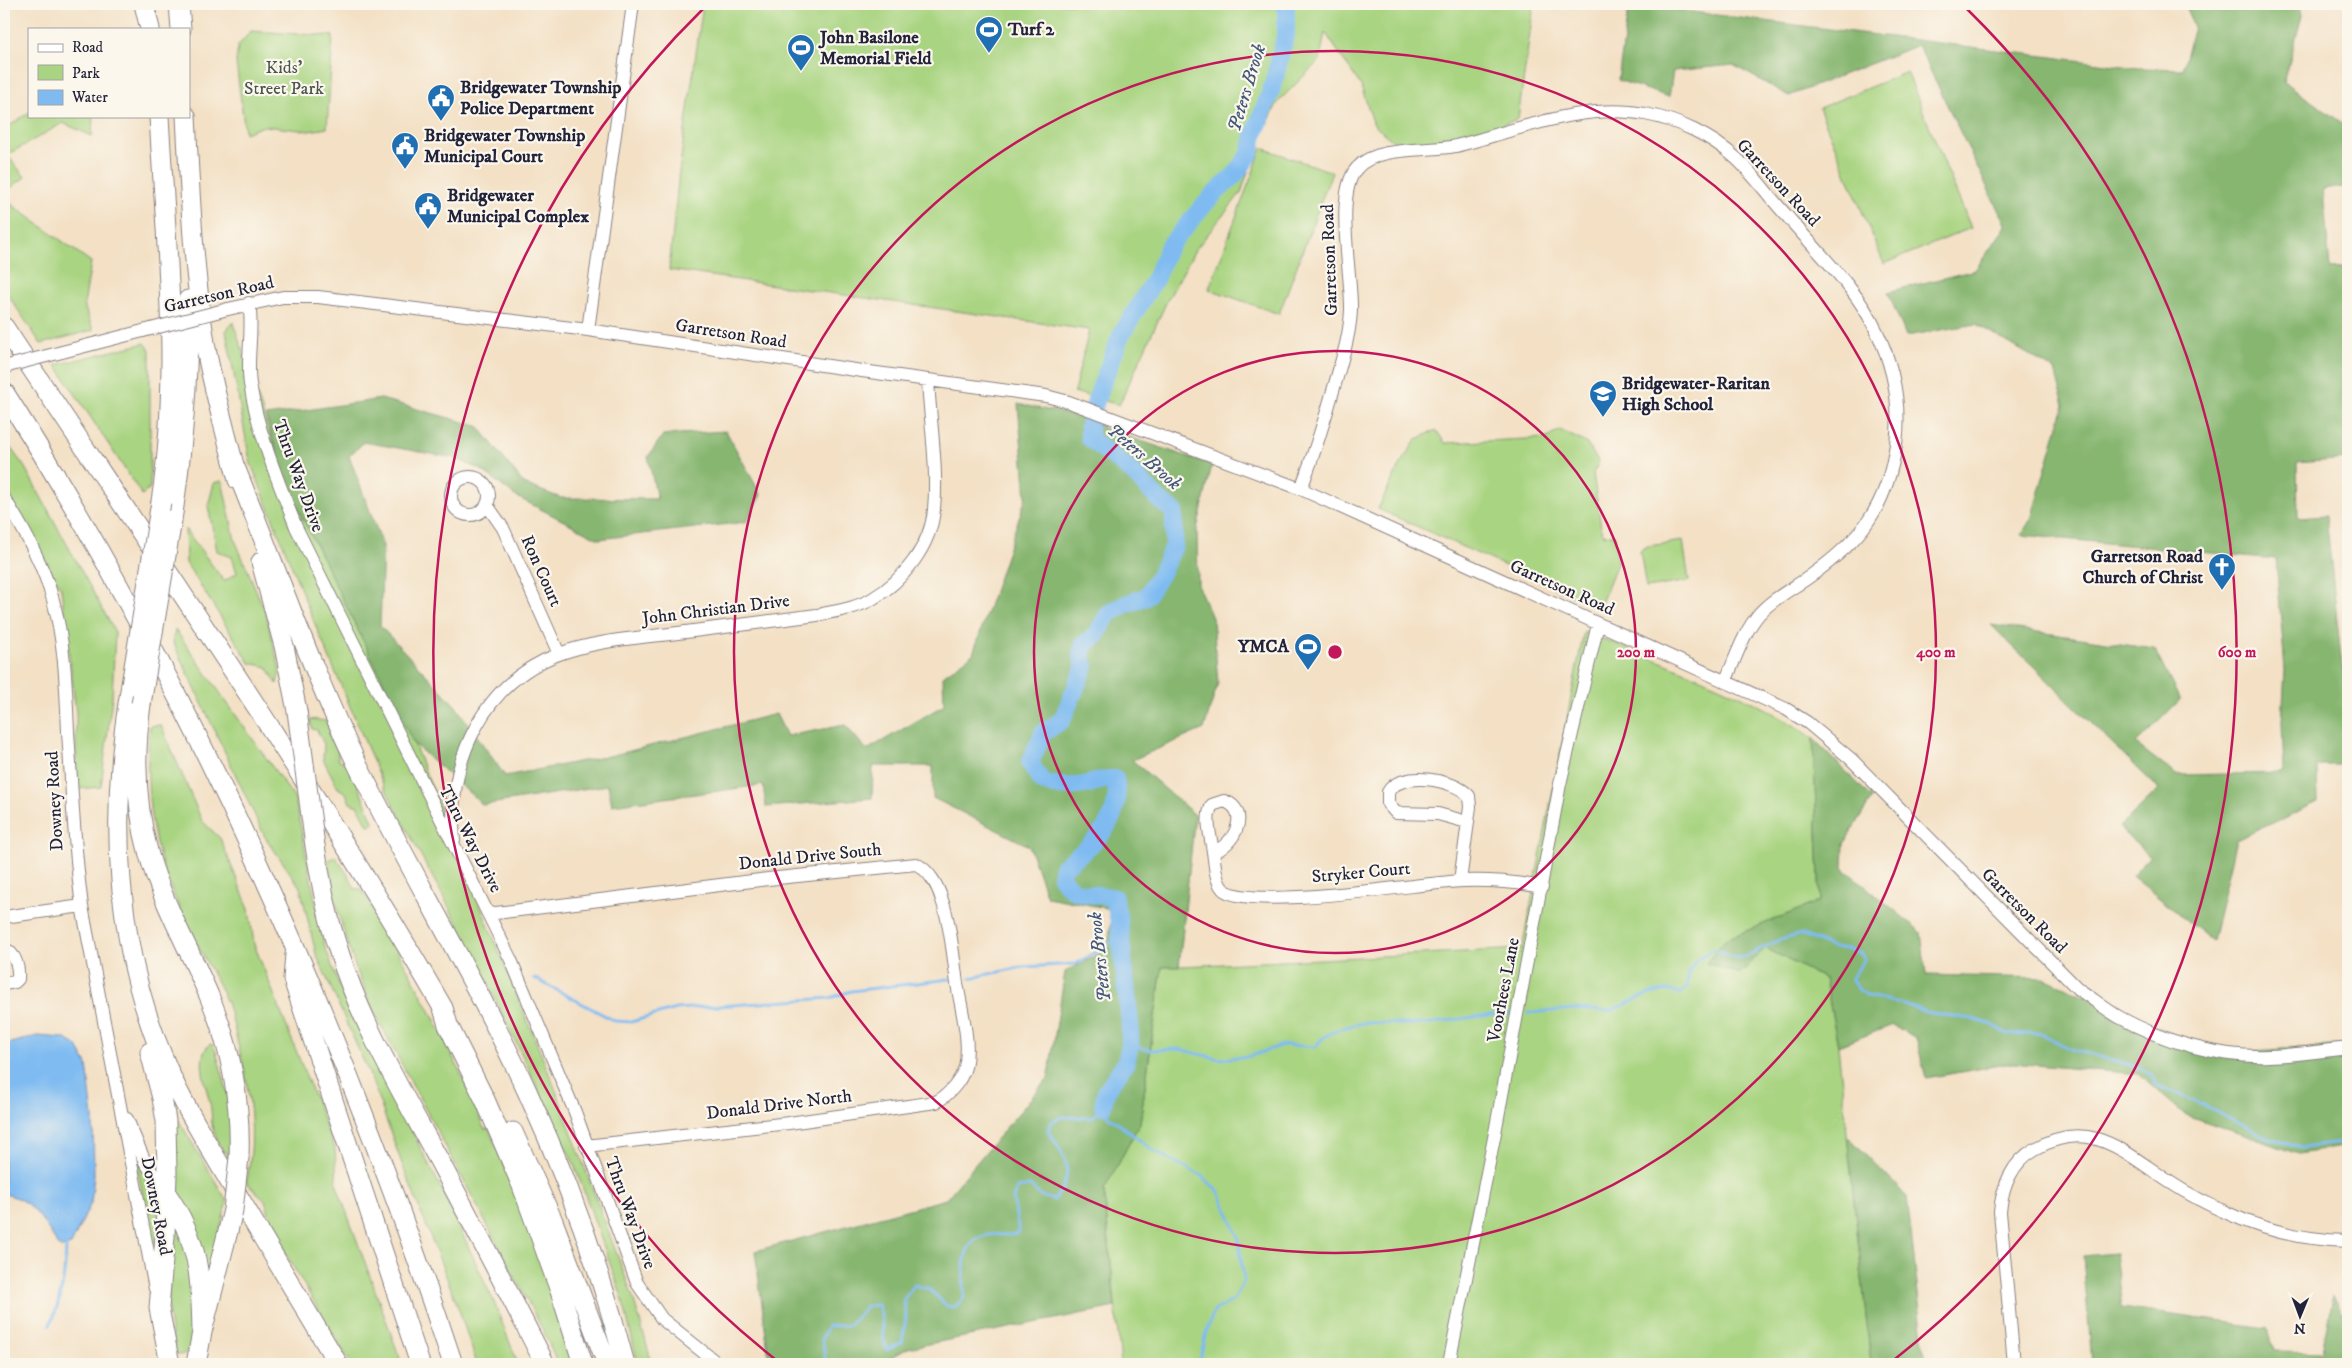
<svg xmlns="http://www.w3.org/2000/svg" width="2352" height="1368" font-family="'IM FELL DW Pica',serif">
<rect width="100%" height="100%" fill="#fbf7ec"/>
<filter id="ink" filterUnits="userSpaceOnUse"><feTurbulence type="fractalNoise" baseFrequency=".02" numOctaves="2"/><feDisplacementMap in="SourceGraphic" scale="10" xChannelSelector="R" yChannelSelector="G"/><feConvolveMatrix kernelMatrix="1 2 1 2 8 2 1 2 1" color-interpolation-filters="sRGB"/></filter>
<filter id="wash" filterUnits="userSpaceOnUse"><feTurbulence type="fractalNoise" baseFrequency=".0096" numOctaves="4" result="noise"/><feDisplacementMap in="SourceGraphic" scale="20" xChannelSelector="R" yChannelSelector="G"/><feGaussianBlur stdDeviation="1.12" result="paint"/><feColorMatrix in="noise" values="0 0 0 0 0 0 0 0 0 0 0 0 0 0 0 0 0 1.4 0 .05"/><feComposite in="paint" operator="in"/></filter>
<g filter="url(#wash)">
<rect width="100%" height="100%" fill="#f3e0c5"/>
<path fill="#a9d481" stroke="#667b5e" d="M703,4H1534L1518,119L1470,136L1400,147L1374,125L1361,86L1325,32L1320,60L1278,102L1256,148L1241,193L1195,250L1167,301L1119,405L1074,392L1089,330L669,270L679,172Z
M251,31L333,36L327,128L309,131L264,126L245,133L236,62L238,46Z
M1907,72L1971,228L1884,264L1819,108Z
M29,112V116H93L92,136L63,123L7,155L25,177L4,193V130Z
M1262,148L1332,172L1279,314L1209,289Z
M4,199L91,262L84,305L93,330L41,344L4,289Z
M233,322L287,486L414,744L557,1093L634,1300L652,1364H638L622,1297L574,1164L471,948L385,789L309,610L250,461L226,331Z
M145,343L150,350V488L142,495L56,365Z
M1436,430L1445,443L1547,438L1560,430L1586,443L1599,462L1593,473L1602,534L1615,535L1617,563L1599,608L1378,509L1400,464L1417,439Z
M4,439L24,466L115,632L112,698L101,787L76,789V713L61,588L4,489Z
M222,481L235,540L266,614L280,670L277,684L267,667L250,663L186,563L185,529L224,581L237,573L232,557L217,551L208,506L214,483Z
M1683,541L1689,581L1646,588L1640,550L1648,546Z
M175,629L295,799L324,944L344,999L442,1190L494,1302L518,1364H477L457,1304L402,1164L371,1078L316,954L300,887L265,837L173,642Z
M1584,631C1658,662 1747,691 1813,738L1820,901L1727,939L1765,948L1825,979L1838,1046L1871,1364H1121L1104,1190L1140,1123L1162,967L1522,949Z
M310,719L327,721L338,743V760L349,764L374,824L368,825L358,806L350,803L346,793L338,788L323,759L324,744L317,730L312,729Z
M161,725L202,821L220,838L249,909L254,944L335,1149L337,1186L402,1364H351L290,1261L273,1226L265,1200L246,1182C258,1135 249,1086 237,1040C234,1028 232,1015 227,1003C221,988 212,973 205,959C190,931 176,902 165,873C148,826 145,775 150,726Z
M335,856L350,878L355,889H361C407,966 452,1045 484,1129H489L531,1231L575,1364H558L543,1330L374,1012C353,964 335,913 328,861Z
M210,1044L213,1045L216,1052C224,1079 241,1131 228,1156C222,1150 216,1140 214,1132C211,1125 212,1117 211,1109C209,1092 193,1058 210,1044Z
M171,1105H173L177,1112L176,1116L227,1201L208,1280L176,1191Z
M135,1156L158,1192L157,1269Z
M175,1215L191,1250L194,1345L189,1351L181,1355L176,1354L170,1325L168,1305Z"/>
<path fill="#86b66f" stroke="#546c55" d="M1629,4L2139,68L2183,69L2194,27L2184,4H2300L2302,16L2284,82L2348,127V186L2323,190L2330,269L2348,268V459L2297,463L2298,518L2326,516L2342,667L2348,683V765H2317L2318,802L2236,840L2212,941L2132,876L2150,857L2119,827L2159,789L1991,625L2154,649L2180,700L2136,744L2176,775L2284,773L2282,722L2285,670L2276,559L2021,535L2031,519L2064,405L2055,370L1976,324L1906,336L1888,292L1975,270L2006,226L1918,45L1789,96L1733,65L1673,71L1669,97L1618,80Z
M381,399L478,426L524,484L561,498L657,499L648,457L663,435L726,431L761,495L746,522L599,539L515,496L482,470L454,458L364,442L349,456L383,546L380,626L455,705L505,776L614,755L776,714L787,736L845,725L867,750L944,705L943,676L973,654L1026,497L1018,404L1072,415L1100,427L1212,465L1197,529L1198,586L1213,620L1218,683L1204,729L1132,760L1195,815L1179,967H1162L1140,1123L1104,1190L1115,1307L908,1348L880,1364H765L769,1358L755,1251L946,1199L1048,1078L1065,972L1108,949L1112,909L1047,897L1029,846L933,798V766H873L872,798L766,807L763,785L612,805L608,785L483,805L414,744L287,486L266,416Z
M1813,738L1872,798L1844,844L1843,868L1921,932L1926,975L2044,978L2217,1053L2348,1045V1146L2298,1154L2184,1114L2138,1074L2012,1063L1926,1078L1916,1038L1893,1025L1838,1046L1825,979L1765,948L1740,974L1706,963L1726,939L1820,901Z
M1847,1135L1907,1197L1926,1364H1871Z
M2115,1253L2122,1308L2267,1328L2275,1351L2322,1352L2332,1296L2348,1319V1364H2092L2083,1256Z"/>
<path fill="#7fbbf1" stroke="#506e96" d="M37,1036L64,1038L76,1045L87,1064L93,1118L94,1175L91,1203L71,1245L60,1248C44,1224 35,1200 4,1194V1045Z"/>
<g fill="none" stroke-linecap="round" stroke-linejoin="round">
<path stroke="#7fbbf1" stroke-width="3" d="M534,978L615,1021L631,1022L676,1009L830,998L851,991L950,979
M970,978L1023,967L1076,964L1120,937
M1528,1013L1575,1009L1610,1011L1649,994L1668,990L1680,994L1687,988C1688,966 1695,958 1715,949L1729,956L1742,958L1779,940L1801,934L1834,948L1850,949L1862,954L1864,960L1851,979L1859,990L1868,996L1904,1004L1926,1012L1972,1019L1990,1024L2007,1034L2039,1033L2073,1050L2132,1065L2153,1075L2155,1085L2177,1093L2267,1137L2301,1148L2348,1142
M1130,1045L1150,1050L1179,1049L1220,1059L1251,1056L1283,1045L1316,1047C1320,1038 1327,1035 1336,1031C1369,1016 1386,1026 1419,1024C1450,1022 1479,1014 1510,1014
M50,1325C62,1300 65,1273 66,1246
M826,1364L822,1338L828,1326L849,1325L867,1306L878,1305C886,1323 879,1334 887,1350L902,1342L906,1318L904,1299L914,1285L929,1289L947,1306L955,1307L964,1298C964,1275 958,1240 988,1235C1000,1233 1009,1238 1019,1232L1013,1198L1017,1188L1030,1186L1041,1196L1054,1200C1077,1173 1066,1157 1048,1131L1051,1122L1062,1117L1092,1118L1103,1106L1108,1116L1154,1151L1202,1176L1219,1192L1238,1236L1244,1281L1234,1300L1214,1311L1206,1332L1199,1364"/>
<path stroke="#7fbbf1" stroke-width="18" d="M1103,1106L1106,1091L1126,1062L1130,1045V1024L1119,921L1114,898C1090,891 1076,900 1061,877L1063,867C1092,846 1125,820 1115,779C1103,778 1095,783 1084,785C1069,788 1056,787 1042,782L1030,763L1043,733L1062,720L1085,666L1081,655L1084,644L1095,637L1109,613L1126,604L1146,597L1160,575L1174,546V511L1160,501L1131,471L1089,438V425L1097,397L1121,335L1155,279L1169,246L1211,197L1235,175L1250,154L1254,135L1273,85L1286,33V4"/>
</g>
</g>
<g filter="url(#ink)">
<g fill="none" stroke-linecap="round" stroke-linejoin="round">
<defs>
<path id="minor" d="M249,303C254,330 246,357 250,384C258,433 278,481 296,527L511,960L575,1112L637,1283L662,1319L718,1364
M228,309L283,297H318L588,330L862,371L1046,396L1069,402L1301,489L1786,709L1808,723L1851,759L2078,989C2092,998 2105,1009 2119,1017C2162,1041 2219,1058 2269,1056C2295,1055 2322,1051 2348,1048
M588,330L633,4
M62,352L143,331
M451 496a19 19 0 1 1 38 0a19 19 0 1 1-38 0Z
M1301,489C1314,454 1325,419 1335,384C1342,359 1350,335 1351,310C1352,274 1334,193 1357,168C1377,145 1428,152 1456,146C1515,131 1584,102 1645,114C1678,120 1712,136 1737,159C1755,176 1770,198 1787,216C1817,252 1856,287 1876,330C1893,365 1901,405 1896,444C1887,508 1860,541 1809,577C1792,589 1772,599 1759,614C1743,633 1735,660 1725,682
M4,498C24,529 43,564 53,600C65,643 66,687 68,732C72,790 74,848 82,906L155,1289
M487,505L503,528L559,654
M454,840C447,762 482,683 559,654C597,640 639,638 678,633C724,627 771,621 817,615C835,611 855,609 872,599C903,581 931,546 934,509C938,468 930,421 928,380
M1213,852C1234,846 1252,810 1224,801L1212,805C1205,818 1210,833 1212,846C1215,859 1214,881 1224,890C1251,911 1420,883 1462,881C1489,880 1515,882 1542,887
M1460,881L1470,807L1469,796C1455,779 1400,770 1388,792V804L1396,813L1438,814L1467,822
M488,914L768,879L916,864C929,870 938,886 942,900C951,926 953,956 957,983C961,1009 971,1042 965,1067C961,1081 949,1095 936,1102L789,1123L586,1146
M4,917L82,906
M4,949C16,953 19,968 18,979L15,982L4,984
M127,1119L145,1162L166,1193
M1449,1364L1494,1138L1560,784L1598,624
M2014,1364L2000,1212C2002,1187 2012,1162 2035,1149C2090,1117 2123,1151 2168,1181C2189,1195 2211,1206 2234,1216C2270,1232 2309,1240 2348,1241"/>
<path id="highway" d="M144,4L150,29
M179,4L181,29
M159,116C166,246 181,373 161,502
M186,116C190,192 193,268 205,343C213,389 226,434 238,480
M4,327C153,552 308,774 443,1008L448,1025L486,1102L522,1186L560,1291L583,1364
M4,392C194,691 342,1028 453,1364
M235,467C276,567 311,670 359,768C413,876 476,981 527,1091C567,1178 601,1271 625,1364
M172,520C183,447 189,374 188,300
M261,562L284,646L297,711
M131,685C109,812 114,947 167,1067C185,1109 211,1149 234,1189C269,1247 303,1306 338,1364
M141,704C134,755 135,805 149,855C163,904 190,950 210,998C231,1048 241,1102 239,1157
M315,846C321,882 327,917 339,952C363,1028 405,1097 442,1166C477,1232 512,1298 545,1364
M295,954L293,979L420,1364
M150,1052L162,1098L166,1121L167,1174L165,1236L159,1308L170,1364
M513,1132L553,1221L607,1364
M166,1193C199,1240 201,1276 202,1332
M196,1364L202,1332L228,1231"/>
</defs>
<use href="#minor" stroke="#8a8180" stroke-width="14"/>
<use href="#highway" stroke="#8a8180" stroke-width="21"/>
<use href="#minor" stroke="#fff" stroke-width="12"/>
<use href="#highway" stroke="#fff" stroke-width="19"/>
<defs>
<path id="minor-bridge" d="M143,331L228,309
M4,367L62,352"/>
<path id="highway-bridge" d="M131,685L161,502
M141,704L172,520
M297,711L315,846
M228,1231L233,1210L239,1157"/>
</defs>
<use href="#minor-bridge" stroke="#8a8180" stroke-width="14" stroke-linecap="butt"/>
<use href="#highway-bridge" stroke="#8a8180" stroke-width="21" stroke-linecap="butt"/>
<use href="#minor-bridge" stroke="#fff" stroke-width="12"/>
<use href="#highway-bridge" stroke="#fff" stroke-width="19"/>
</g>
</g>
<g fill="none" stroke="#c2185b" stroke-width="2.5">
<circle cx="1335" cy="652" r="301"/>
<circle cx="1335" cy="652" r="601"/>
<path d="M780 1363A902 902 0 0 1 703 9M1967 9A902 902 0 0 1 1890 1363"/>
</g>
<defs>
<symbol id="stadium-pin" viewBox="-11 -11 22 30"><path d="M0 17L-7.5 6A9.5 9.5 0 1 1 7.5 6Z" fill="#1f6fb2" stroke="#fbf7ec"/><path d="M0-5a6.5 5 0 1 0 0 10a6.5 5 0 1 0 0-10ZM-3.5-1.8h7v3.6h-7Z" fill="#fff"/></symbol>
<symbol id="civic-pin" viewBox="-11 -11 22 30"><path d="M0 17L-7.5 6A9.5 9.5 0 1 1 7.5 6Z" fill="#1f6fb2" stroke="#fbf7ec"/><path d="M-.6-6.5H3V-4.5H.6V-3L4-1V1h2V6H-6V1h2V-1L-.6-3ZM-1.2 2.5V6h2.4V2.5Z" fill="#fff"/></symbol>
<symbol id="school-pin" viewBox="-11 -11 22 30"><path d="M0 17L-7.5 6A9.5 9.5 0 1 1 7.5 6Z" fill="#1f6fb2" stroke="#fbf7ec"/><path d="M0-5L7-2L0 1L-7-2ZM-4 1L0 2.5L4 1V4Q0 6-4 4Z" fill="#fff"/></symbol>
<symbol id="church-pin" viewBox="-11 -11 22 30"><path d="M0 17L-7.5 6A9.5 9.5 0 1 1 7.5 6Z" fill="#1f6fb2" stroke="#fbf7ec"/><path d="M-1.2-6h2.4v3.5h3.3v2.4h-3.3V6h-2.4V-.1h-3.3v-2.4h3.3Z" fill="#fff"/></symbol>
</defs>
<g fill-rule="evenodd">
<use href="#stadium-pin" x="973" y="14" width="32" height="43"/>
<use href="#stadium-pin" x="785" y="32" width="32" height="43"/>
<use href="#civic-pin" x="425" y="82" width="32" height="43"/>
<use href="#civic-pin" x="389" y="130" width="32" height="43"/>
<use href="#civic-pin" x="412" y="190" width="32" height="43"/>
<use href="#school-pin" x="1587" y="378" width="32" height="43"/>
<use href="#church-pin" x="2206" y="551" width="32" height="43"/>
<use href="#stadium-pin" x="1292" y="631" width="32" height="43"/>
</g>
<g text-anchor="middle" dominant-baseline="central" stroke-width="4.5" stroke-linejoin="round" paint-order="stroke">
<g font-size="18" font-weight="bold" fill="#22223b" stroke="#fbf7ec" text-anchor="start">
<text x="1008" y="30">Turf 2</text>
<text x="820" y="38">John Basilone<tspan x="820" dy="21">Memorial Field</tspan></text>
<text x="460" y="88">Bridgewater Township<tspan x="460" dy="21">Police Department</tspan></text>
<text x="424" y="136">Bridgewater Township<tspan x="424" dy="21">Municipal Court</tspan></text>
<text x="447" y="196">Bridgewater<tspan x="447" dy="21">Municipal Complex</tspan></text>
<text x="1622" y="384">Bridgewater-Raritan<tspan x="1622" dy="21">High School</tspan></text>
<text x="2203" y="557" text-anchor="end">Garretson Road<tspan x="2203" dy="21">Church of Christ</tspan></text>
<text x="1289" y="647" text-anchor="end">YMCA</text>
</g>
<g font-size="18" fill="#4a5750" stroke="#fbf7ec">
<text x="284" y="68">Kids'<tspan x="284" dy="21">Street Park</tspan></text>
</g>
<g font-size="18" fill="#22223b" stroke="#fbf7ec">
<text transform="translate(1778 183) rotate(47)">Garretson Road</text>
<text transform="translate(1330 260) rotate(-92)">Garretson Road</text>
<text transform="translate(219 295) rotate(-13)">Garretson Road</text>
<text transform="translate(731 334) rotate(9)">Garretson Road</text>
<text transform="translate(298 476) rotate(70)">Thru Way Drive</text>
<text transform="translate(541 571) rotate(66)">Ron Court</text>
<text transform="translate(1562 588) rotate(24)">Garretson Road</text>
<text transform="translate(716 610) rotate(-7)">John Christian Drive</text>
<text transform="translate(55 801) rotate(-93)">Downey Road</text>
<text transform="translate(470 839) rotate(63)">Thru Way Drive</text>
<text transform="translate(810 857) rotate(-6)">Donald Drive South</text>
<text transform="translate(1361 873) rotate(-5)">Stryker Court</text>
<text transform="translate(2024 911) rotate(45)">Garretson Road</text>
<text transform="translate(1504 990) rotate(-79)">Voorhees Lane</text>
<text transform="translate(779 1105) rotate(-7)">Donald Drive North</text>
<text transform="translate(156 1206) rotate(79)">Downey Road</text>
<text transform="translate(630 1213) rotate(70)">Thru Way Drive</text>
</g>
<g font-size="19" font-style="italic" fill="#43587b" stroke="#fbf7ec">
<text transform="translate(1247 88) rotate(-73)">Peters Brook</text>
<text transform="translate(1144 457) rotate(41)">Peters Brook</text>
<text transform="translate(1100 957) rotate(-96)">Peters Brook</text>
</g>
</g>
<circle cx="1335" cy="652" r="8" fill="#c2185b" stroke="#fbf7ec" stroke-width="2.5"/>
<g font-size="15" text-anchor="middle" font-weight="bold" fill="#c2185b" stroke="#fbf7ec" stroke-width="4.5" stroke-linejoin="round" paint-order="stroke">
<text x="1636" y="657">200 m</text>
<text x="1936" y="657">400 m</text>
<text x="2237" y="657">600 m</text>
</g>
<rect width="2352" height="1368" fill="none" stroke="#fbf7ec" stroke-width="20"/>
<rect x="28" y="28" width="162" height="90" fill="#fbf7ec" stroke="#a4a2a5"/>
<rect x="38" y="44" width="25" height="8" fill="#ffffff" stroke="#a4a2a5"/>
<text x="72" y="52" font-size="15" fill="#22223b">Road</text>
<rect x="38" y="65" width="25" height="15" fill="#a9d481" stroke="#a4a2a5"/>
<text x="72" y="78" font-size="15" fill="#22223b">Park</text>
<rect x="38" y="90" width="25" height="15" fill="#7fbbf1" stroke="#a4a2a5"/>
<text x="72" y="102" font-size="15" fill="#22223b">Water</text>
<g transform="translate(2300 1316) rotate(181)" stroke="#fbf7ec" stroke-width="4" paint-order="stroke">
<path d="M0-4L9 19L0 12L-9 19Z" fill="#22223b"/>
<text y="-8" font-size="14" font-weight="bold" text-anchor="middle" fill="#22223b">N</text>
</g>
</svg>
